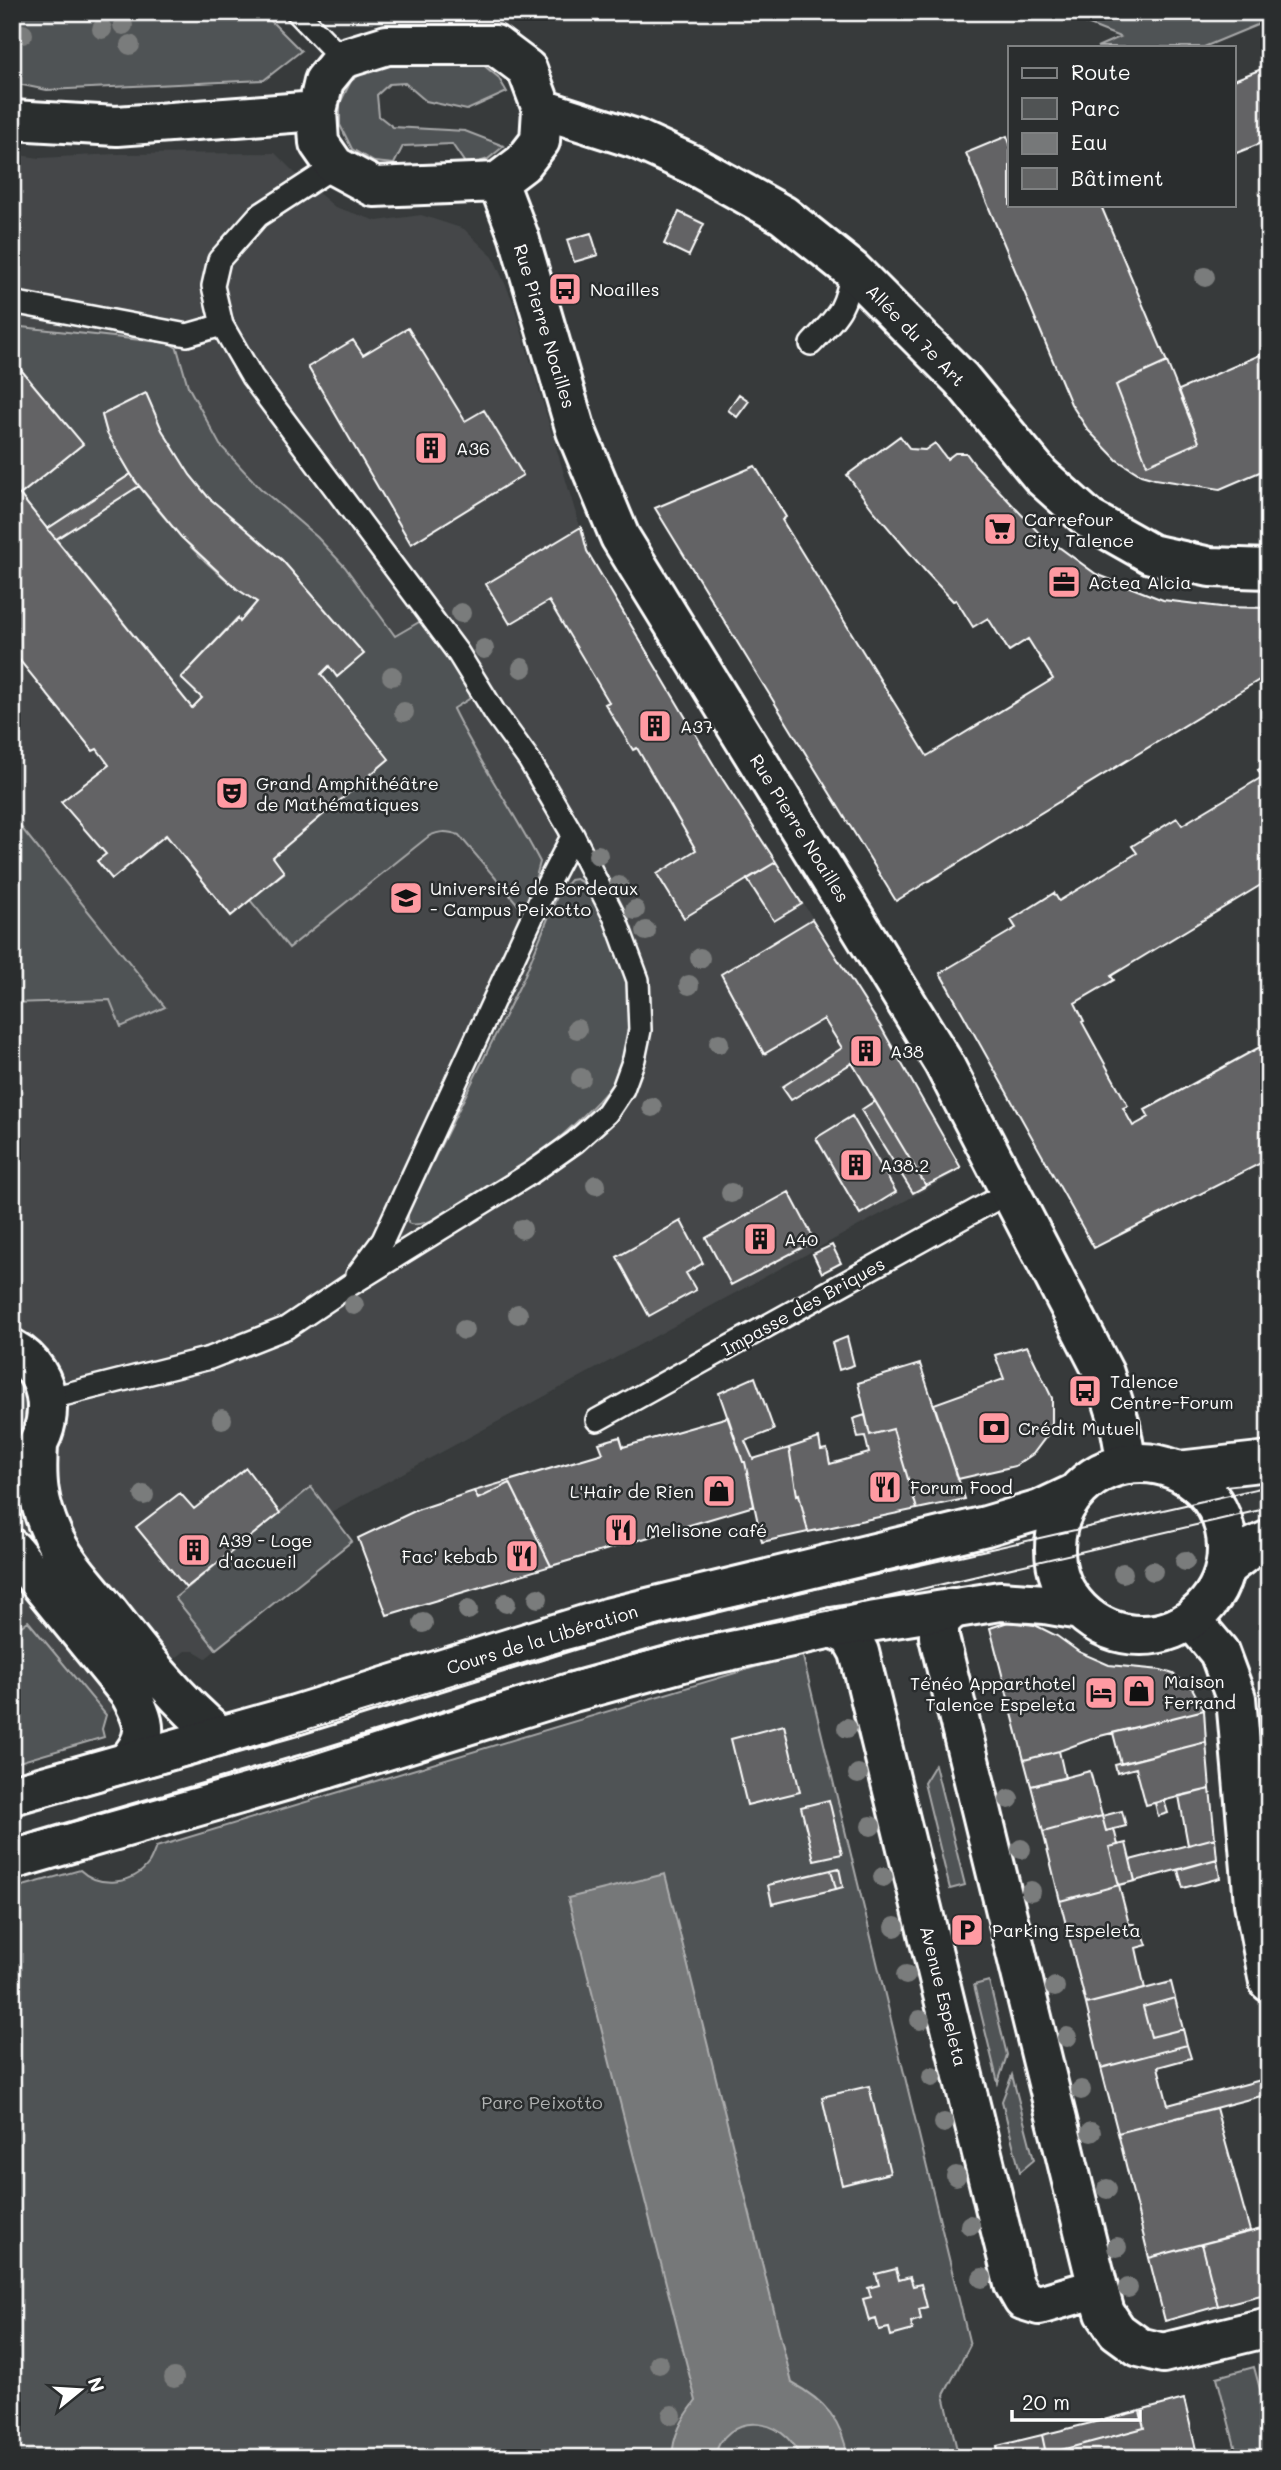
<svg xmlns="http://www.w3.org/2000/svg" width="1281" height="2470" font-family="Mali,sans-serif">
<rect width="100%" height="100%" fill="#373a3b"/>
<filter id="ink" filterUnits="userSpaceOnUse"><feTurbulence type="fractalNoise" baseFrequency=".0143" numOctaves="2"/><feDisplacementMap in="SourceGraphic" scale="14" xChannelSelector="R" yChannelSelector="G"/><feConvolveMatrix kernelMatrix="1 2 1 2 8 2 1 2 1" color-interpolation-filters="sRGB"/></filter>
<g filter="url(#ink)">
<path fill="#444748" d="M275,153L296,174L335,207L377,221L421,215L464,229L493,257L512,299L587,551L718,772L882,1025L962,1170L331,1512L352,1541L206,1658L194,1651H185L156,1673L106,1715L102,1729L104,1737L12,1764V154L40,158L114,154Z"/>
<path fill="#505354" stroke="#a8a9aa" stroke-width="2" d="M12,12H262L301,51L264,80L47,90L12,83Z
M1069,12H1269V20L1204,47H1097L1120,37L1087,24Z
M392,63L482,64L498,77L507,92L467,110L426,101L405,83L389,84L377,95L379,116L393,127L465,131L504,146L488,159L467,166L452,144L403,146L394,164L374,162L352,149L340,125V103L351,81L371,67Z
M12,326L169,343L177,348L188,386L220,445L260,488L317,537L345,567L395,636L426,618L472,691L469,699L453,709C479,762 513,810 540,862L529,903L520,907L459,835C447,831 440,831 429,836L289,948L250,900L284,873L273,857L321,674L329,666L337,677L363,654L282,560L208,497L190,475L162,430L146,393L102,415L107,433L131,474L47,529L20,495L82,444L12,359Z
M139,486C173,530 210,572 257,602L240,622L237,618L181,678L202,698L192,708L56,539Z
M12,816L165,1007L121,1027L110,1000L12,1003Z
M576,879L589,886L594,893C605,919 619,945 627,972C632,988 632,1025 628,1041C625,1056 620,1073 611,1086C596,1105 576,1123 558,1139C537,1156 430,1236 408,1223V1212L524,977L558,894L570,880Z
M12,1366L16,1369L33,1409L12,1453Z
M311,1487L352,1541L216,1649L175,1598Z
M28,1621L106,1715L102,1729L104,1737L12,1764V1633Z
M802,1653L970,2345L944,2395L959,2458H12V1889L80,1870C99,1888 133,1885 149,1863C152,1858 154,1852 156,1847Z
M935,1765L965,1885L950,1889L924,1783Z
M989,1981L1007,2055L998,2083L974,1985Z
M1012,2075L1034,2160L1020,2172L1002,2101Z
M1254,2367L1269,2422V2458H1238L1217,2377Z"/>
<path fill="#767879" stroke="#adaeaf" stroke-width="2" d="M665,1874L792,2383C825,2401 842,2420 848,2458H800C784,2414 725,2411 714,2458H672C673,2435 682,2419 696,2401L568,1898Z"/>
<path fill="#636465" stroke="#fff" stroke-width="2" d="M1269,66V140L1234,154V80Z
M1007,136L1010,144V205H1100L1102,208L1167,362L1116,385L1147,465L1199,442L1179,390L1269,351V468L1220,489L1155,479L1141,475L1117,460L1088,430L1071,404L966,153Z
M679,212L704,224L689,256L664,244Z
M591,233L598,255L574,262L567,240Z
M408,328L465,421L484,410L523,475L411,544L308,367L353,340L363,355Z
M12,359L83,444L20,495L192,708L202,698L181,678L238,618L240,622L257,602L237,589L181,537L135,481L107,433L102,415L146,393L162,430L190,475L208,497L282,560L364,654L337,677L329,666L321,674L389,759L273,857L284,872L231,916L166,835L112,879L97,861L106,854L61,802L109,765L97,749L93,751L12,651Z
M1167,362L1199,442L1147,465L1116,385Z
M739,394L749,401L737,417L728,410Z
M900,436L910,449L925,450L935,443L947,459L955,453H966L975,465L1037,531L1096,574L1163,600L1221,607L1269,608V674L896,901L655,508L755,466L786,517L782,520L927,756L1053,679L1028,639L1009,651L988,618L973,627L956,600L953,601L926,572L873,510L847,475Z
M131,474L139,486L56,539L47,529Z
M581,527L587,551L718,772L776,862L684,918L657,874L696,850L637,748L633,750L605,704L609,702L549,601L510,624L486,584Z
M1269,764V880L1111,976L1114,980L1075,1003L1084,1021L1082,1022L1128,1106L1123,1108L1133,1126L1149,1117L1145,1110L1269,1042V1159L1094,1248L940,973L1016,928L1011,920L1054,893L1059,901L1137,853L1132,846L1177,818L1182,825L1262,777L1258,770Z
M776,862L802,904L774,921L747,879Z
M812,919L881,1027L961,1168L926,1186L852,1063L791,1100L782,1087L842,1048L824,1019L764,1054L721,974Z
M875,1101L926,1186L913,1193L861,1110Z
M852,1116L896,1192L860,1214L816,1138Z
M789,1192L815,1241L731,1285L706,1238Z
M681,1221L703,1263L686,1273L696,1290L649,1316L617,1257Z
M832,1245L841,1263L822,1273L813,1254Z
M847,1337L854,1365L839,1370L832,1343Z
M1027,1346L1052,1398V1422L1048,1434L1033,1454L1015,1466L958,1479L934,1404L1004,1379L995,1355Z
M920,1364L965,1499L917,1509L893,1429L870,1435L858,1383Z
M755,1377L774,1430L745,1441L753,1459L789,1448L797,1495L799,1494L808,1532L762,1542L745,1462H743L719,1393Z
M865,1415L870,1435L893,1429L917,1509L808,1532L799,1494L797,1495L789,1448L819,1438L821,1450L827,1449L830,1464L869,1453L865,1436L858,1437L853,1419Z
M728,1417L743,1462H745L754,1506L551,1566L510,1483L478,1499L474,1491L603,1453L599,1443L620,1437L623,1447Z
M246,1468L280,1513L186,1588L136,1527L180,1493L194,1509Z
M510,1483L551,1566L387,1615L358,1538L417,1510L474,1491L478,1499Z
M1008,1622L1035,1625L1057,1636L1079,1652L1109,1665L1161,1670L1173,1674L1192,1688L1204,1710L1100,1736L1059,1751L1024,1760L990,1628Z
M1204,1710L1206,1742L1121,1764L1113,1733Z
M784,1725L800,1792L747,1805L731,1739Z
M1206,1742L1210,1789L1146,1805L1136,1768L1117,1773L1115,1765Z
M1059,1751L1065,1778L1031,1786L1024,1760Z
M1090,1771L1102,1816L1043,1832L1031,1786Z
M1210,1789L1215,1838L1188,1845L1179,1796Z
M829,1800L842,1854L814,1860L801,1807Z
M1164,1800L1168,1813L1158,1816L1155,1803Z
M1122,1811L1126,1826L1106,1831L1102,1816Z
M1102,1816L1106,1831L1114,1829L1118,1845L1109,1847L1119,1885L1060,1901L1043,1832Z
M1215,1838L1217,1859L1135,1881L1130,1860Z
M1126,1843L1135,1881L1119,1885L1109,1847Z
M1217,1859L1220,1878L1183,1888L1178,1870Z
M839,1868L843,1887L836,1889L831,1870Z
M831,1870L836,1889L772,1904L768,1885Z
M1119,1885L1129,1924H1134L1138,1935L1143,1934L1147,1945L1136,1948L1145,1989L1086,2004L1060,1901Z
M1171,1982L1175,1998L1143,2007L1151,2037L1183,2029L1187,2045L1101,2068L1086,2004Z
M1175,1998L1183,2029L1151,2037L1143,2007Z
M1187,2045L1191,2058L1158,2067L1168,2105L1261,2080L1265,2095L1118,2133L1101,2068Z
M869,2086L890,2173L842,2185L822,2097Z
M1216,2108L1250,2231L1149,2258L1118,2133Z
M1269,2227V2293L1218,2306L1202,2244Z
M1202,2244L1218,2306L1165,2321L1149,2258Z
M896,2269L899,2280L910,2277L913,2286L921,2284L927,2307L919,2309L921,2319L911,2322L913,2330L891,2336L889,2328L879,2330L876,2319L869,2321L863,2299L871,2297L868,2288L879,2285L876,2274Z
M1184,2399L1198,2458H1000L997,2446L1042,2435L1046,2454L1144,2428L1140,2411Z
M1140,2411L1144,2428L1046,2454L1042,2435Z"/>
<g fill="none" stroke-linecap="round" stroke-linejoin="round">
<defs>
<path id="service" d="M297,12L342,59
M12,302L187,335L222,325
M811,344C838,315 845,311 852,270
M357,1275L383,1240L547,885L573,835
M47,1399L210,1358L286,1328L350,1285L531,1173L575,1142L607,1113L623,1089L634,1059L640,1030L638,980L615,918L573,835L529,760L495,713L458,653L252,377L222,325L213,286L219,260L258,216L335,166
M597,1420L1009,1192"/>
<path id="minor" d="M387,45H495L527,69L542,109L540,141L523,163L498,182L374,187L335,166L319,143L317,111L324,81L342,59Z
M542,109L636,139L693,165L783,215L852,270L961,379L1041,476L1089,519L1151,554L1210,567L1269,569
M12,120L117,126L317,111
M498,182L519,237L576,431L620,537L943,1062L1104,1373L1120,1425L1127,1464
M12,1349C55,1372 58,1431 23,1462
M38,1445C36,1479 37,1501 52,1534C64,1562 86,1584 105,1608C141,1654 174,1698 220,1736
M12,1549L130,1694C146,1723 150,1736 127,1762
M1192,1620L1219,1652L1236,1698L1254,1903L1269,1982
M832,1628L850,1636L859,1652L1014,2284L1023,2300L1039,2305L1098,2288L939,1637V1622L953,1608
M1098,2288L1105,2313L1117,2331L1139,2347L1163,2353L1269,2327"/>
<path id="secondary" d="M1055 1549a86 86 0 1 1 172 0a86 86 0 1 1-172 0Z
M1178,1471L1269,1461
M1225,1568L1251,1548L1269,1540
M12,1795L295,1715L607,1618L986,1526L1040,1510L1074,1494
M12,1860L329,1768L573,1692L701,1657L832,1628L1000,1601L1045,1604L1080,1610"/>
</defs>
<use href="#service" stroke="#fff" stroke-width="26"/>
<use href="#minor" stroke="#fff" stroke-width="44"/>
<use href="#secondary" stroke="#fff" stroke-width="44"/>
<use href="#service" stroke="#2a2d2e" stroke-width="21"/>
<use href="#minor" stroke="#2a2d2e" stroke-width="38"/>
<use href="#secondary" stroke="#2a2d2e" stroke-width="38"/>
<path stroke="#fff" stroke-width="2" d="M12,1816L179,1769L563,1651L691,1617L1269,1486
M12,1839L307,1756L566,1673L695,1638L827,1611L1269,1508"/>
</g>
<g fill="#7a7c7c">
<circle cx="123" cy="25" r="10"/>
<circle cx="102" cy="29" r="10"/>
<circle cx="23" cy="34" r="10"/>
<circle cx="130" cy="45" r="10"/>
<circle cx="1205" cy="277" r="10"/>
<circle cx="461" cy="613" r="10"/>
<circle cx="484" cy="649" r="10"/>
<circle cx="522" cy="668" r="10"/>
<circle cx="392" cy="676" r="10"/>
<circle cx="404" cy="712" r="10"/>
<circle cx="598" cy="855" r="10"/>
<circle cx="619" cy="886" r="10"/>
<circle cx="635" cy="910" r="10"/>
<circle cx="646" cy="931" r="10"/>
<circle cx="700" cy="958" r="10"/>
<circle cx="689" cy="985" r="10"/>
<circle cx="577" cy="1029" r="10"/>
<circle cx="719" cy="1043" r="10"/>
<circle cx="581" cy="1078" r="10"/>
<circle cx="652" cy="1107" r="10"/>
<circle cx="596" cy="1185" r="10"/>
<circle cx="731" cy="1193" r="10"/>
<circle cx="522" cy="1229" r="10"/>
<circle cx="354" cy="1305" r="10"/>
<circle cx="518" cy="1314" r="10"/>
<circle cx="464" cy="1330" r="10"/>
<circle cx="222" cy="1419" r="10"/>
<circle cx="144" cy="1495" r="10"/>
<circle cx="1185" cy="1561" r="10"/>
<circle cx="1153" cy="1571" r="10"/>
<circle cx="1123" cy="1573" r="10"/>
<circle cx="538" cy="1598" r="10"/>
<circle cx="506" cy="1603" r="10"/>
<circle cx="468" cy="1610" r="10"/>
<circle cx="423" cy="1623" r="10"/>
<circle cx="847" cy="1728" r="10"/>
<circle cx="858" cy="1774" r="10"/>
<circle cx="1009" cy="1799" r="10"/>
<circle cx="871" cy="1826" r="10"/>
<circle cx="1021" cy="1849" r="10"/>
<circle cx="883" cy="1877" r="10"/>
<circle cx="1031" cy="1891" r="10"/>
<circle cx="895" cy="1927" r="10"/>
<circle cx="906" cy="1975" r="10"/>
<circle cx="1055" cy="1987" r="10"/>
<circle cx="920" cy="2020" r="10"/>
<circle cx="1067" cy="2037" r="10"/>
<circle cx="932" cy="2077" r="10"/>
<circle cx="1081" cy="2090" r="10"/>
<circle cx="944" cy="2123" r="10"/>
<circle cx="1091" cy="2132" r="10"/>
<circle cx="956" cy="2176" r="10"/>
<circle cx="1107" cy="2189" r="10"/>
<circle cx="970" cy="2225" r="10"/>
<circle cx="1117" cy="2247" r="10"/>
<circle cx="982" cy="2278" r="10"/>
<circle cx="1128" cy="2288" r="10"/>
<circle cx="659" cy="2364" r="10"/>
<circle cx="174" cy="2378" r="10"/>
<circle cx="672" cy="2415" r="10"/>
</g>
</g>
<defs>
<symbol id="bus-square" viewBox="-11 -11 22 22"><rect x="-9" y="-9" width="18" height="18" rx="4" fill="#ff9aa2" stroke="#2a2d2e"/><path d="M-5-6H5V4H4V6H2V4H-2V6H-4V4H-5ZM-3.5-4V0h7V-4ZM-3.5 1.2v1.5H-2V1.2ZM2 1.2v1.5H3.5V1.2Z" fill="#111"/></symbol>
<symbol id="building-square" viewBox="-11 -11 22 22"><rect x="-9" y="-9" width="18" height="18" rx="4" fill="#ff9aa2" stroke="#2a2d2e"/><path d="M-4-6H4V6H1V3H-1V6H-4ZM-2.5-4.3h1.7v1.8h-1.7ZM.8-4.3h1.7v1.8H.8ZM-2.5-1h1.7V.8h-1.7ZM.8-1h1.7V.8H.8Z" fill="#111"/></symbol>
<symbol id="supermarket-square" viewBox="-11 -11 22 22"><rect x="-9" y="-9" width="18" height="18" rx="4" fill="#ff9aa2" stroke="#2a2d2e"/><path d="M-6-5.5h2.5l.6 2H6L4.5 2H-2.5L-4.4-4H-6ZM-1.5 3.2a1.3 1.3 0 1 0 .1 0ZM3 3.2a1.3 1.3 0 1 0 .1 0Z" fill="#111"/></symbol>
<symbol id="office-square" viewBox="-11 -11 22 22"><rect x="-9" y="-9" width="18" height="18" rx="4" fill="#ff9aa2" stroke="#2a2d2e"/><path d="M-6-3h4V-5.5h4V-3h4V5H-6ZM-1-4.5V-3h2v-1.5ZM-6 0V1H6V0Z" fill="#111"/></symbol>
<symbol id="theatre-square" viewBox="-11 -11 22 22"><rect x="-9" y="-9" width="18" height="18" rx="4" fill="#ff9aa2" stroke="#2a2d2e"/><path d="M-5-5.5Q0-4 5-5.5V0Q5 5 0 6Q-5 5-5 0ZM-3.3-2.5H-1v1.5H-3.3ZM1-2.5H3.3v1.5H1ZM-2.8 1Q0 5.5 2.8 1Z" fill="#111"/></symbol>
<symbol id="university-square" viewBox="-11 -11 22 22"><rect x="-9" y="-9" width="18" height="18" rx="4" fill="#ff9aa2" stroke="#2a2d2e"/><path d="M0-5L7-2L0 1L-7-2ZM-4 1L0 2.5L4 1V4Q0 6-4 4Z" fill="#111"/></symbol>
<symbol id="bank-square" viewBox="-11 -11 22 22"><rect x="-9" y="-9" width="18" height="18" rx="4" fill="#ff9aa2" stroke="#2a2d2e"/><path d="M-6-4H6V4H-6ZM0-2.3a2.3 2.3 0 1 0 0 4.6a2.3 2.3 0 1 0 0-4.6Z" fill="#111"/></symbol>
<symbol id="restaurant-square" viewBox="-11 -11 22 22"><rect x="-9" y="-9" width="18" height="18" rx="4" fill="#ff9aa2" stroke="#2a2d2e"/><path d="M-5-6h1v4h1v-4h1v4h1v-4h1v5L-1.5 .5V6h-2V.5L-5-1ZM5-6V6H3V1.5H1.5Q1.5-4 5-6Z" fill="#111"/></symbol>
<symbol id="shop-square" viewBox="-11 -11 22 22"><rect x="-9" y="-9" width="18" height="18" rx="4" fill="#ff9aa2" stroke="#2a2d2e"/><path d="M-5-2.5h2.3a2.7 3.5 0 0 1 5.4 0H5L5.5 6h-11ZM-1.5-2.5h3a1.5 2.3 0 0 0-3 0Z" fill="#111"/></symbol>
<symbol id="hotel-square" viewBox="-11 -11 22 22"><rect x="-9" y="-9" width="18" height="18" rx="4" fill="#ff9aa2" stroke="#2a2d2e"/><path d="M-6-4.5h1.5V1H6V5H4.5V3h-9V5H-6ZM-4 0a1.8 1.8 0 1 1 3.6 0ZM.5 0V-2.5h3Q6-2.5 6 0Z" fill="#111"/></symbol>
<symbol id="parking-square" viewBox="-11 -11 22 22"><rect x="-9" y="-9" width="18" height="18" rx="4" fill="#ff9aa2" stroke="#2a2d2e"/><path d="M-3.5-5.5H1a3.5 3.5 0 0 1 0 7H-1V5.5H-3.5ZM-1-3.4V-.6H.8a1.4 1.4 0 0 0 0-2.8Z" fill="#111"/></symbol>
</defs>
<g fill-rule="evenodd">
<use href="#bus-square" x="546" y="270" width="38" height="38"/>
<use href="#building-square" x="412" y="429" width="38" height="38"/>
<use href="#supermarket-square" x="981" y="510" width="38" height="38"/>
<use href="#office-square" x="1045" y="563" width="38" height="38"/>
<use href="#building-square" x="636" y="707" width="38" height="38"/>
<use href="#theatre-square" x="213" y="774" width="38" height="38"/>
<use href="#university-square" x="387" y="879" width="38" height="38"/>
<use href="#building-square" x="847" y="1032" width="38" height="38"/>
<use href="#building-square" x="837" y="1146" width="38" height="38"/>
<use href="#building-square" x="741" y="1220" width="38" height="38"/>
<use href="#bus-square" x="1066" y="1372" width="38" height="38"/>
<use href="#bank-square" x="975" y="1409" width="38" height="38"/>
<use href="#restaurant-square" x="866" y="1468" width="38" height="38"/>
<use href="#shop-square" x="700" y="1472" width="38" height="38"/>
<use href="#restaurant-square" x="602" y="1511" width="38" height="38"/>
<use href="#building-square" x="175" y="1531" width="38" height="38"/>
<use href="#restaurant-square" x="503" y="1537" width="38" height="38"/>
<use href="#shop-square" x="1120" y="1672" width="38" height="38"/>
<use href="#hotel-square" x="1082" y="1674" width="38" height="38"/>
<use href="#parking-square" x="948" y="1911" width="38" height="38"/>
</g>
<g text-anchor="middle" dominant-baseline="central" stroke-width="5" stroke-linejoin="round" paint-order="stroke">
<g font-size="18" fill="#fff" stroke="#2a2d2e" text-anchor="start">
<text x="590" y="289">Noailles</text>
<text x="456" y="448">A36</text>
<text x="1024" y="519">Carrefour<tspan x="1024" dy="21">City Talence</tspan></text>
<text x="1088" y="582">Actea Alcia</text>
<text x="680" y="726">A37</text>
<text x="256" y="783">Grand Amphithéâtre<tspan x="256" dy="21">de Mathématiques</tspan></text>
<text x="430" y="888">Université de Bordeaux<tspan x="430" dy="21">- Campus Peixotto</tspan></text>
<text x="890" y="1051">A38</text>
<text x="880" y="1165">A38.2</text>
<text x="784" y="1239">A40</text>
<text x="1110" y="1381">Talence<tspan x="1110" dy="21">Centre-Forum</tspan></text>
<text x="1018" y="1428">Crédit Mutuel</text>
<text x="910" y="1487">Forum Food</text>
<text x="694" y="1491" text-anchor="end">L'Hair de Rien</text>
<text x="646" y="1530">Melisone café</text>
<text x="218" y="1540">A39 - Loge<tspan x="218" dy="21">d'accueil</tspan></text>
<text x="498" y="1556" text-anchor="end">Fac' kebab</text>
<text x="1164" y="1681">Maison<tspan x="1164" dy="21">Ferrand</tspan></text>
<text x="1076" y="1683" text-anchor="end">Ténéo Apparthotel<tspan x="1076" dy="21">Talence Espeleta</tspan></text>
<text x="992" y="1930">Parking Espeleta</text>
</g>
<g font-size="18" fill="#fff" stroke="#2a2d2e">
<text transform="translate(545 326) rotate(73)">Rue Pierre Noailles</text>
<text transform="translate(916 335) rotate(46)">Allée du 7e Art</text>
<text transform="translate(800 828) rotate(58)">Rue Pierre Noailles</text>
<text transform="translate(803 1306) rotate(-29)">Impasse des Briques</text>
<text transform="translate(542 1639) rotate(-17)">Cours de la Libération</text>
<text transform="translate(944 1996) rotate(76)">Avenue Espeleta</text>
</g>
<g font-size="18" fill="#b0b2b2" stroke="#2a2d2e">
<text x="542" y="2102">Parc Peixotto</text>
</g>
</g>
<rect width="1281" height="2470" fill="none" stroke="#2a2d2e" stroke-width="42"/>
<rect x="21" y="21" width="1239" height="2428" fill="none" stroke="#fff" stroke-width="2.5" filter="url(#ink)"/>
<rect x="1008" y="46" width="228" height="161" fill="#2a2d2e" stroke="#7f8182" stroke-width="2"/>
<rect x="1022" y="68" width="35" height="10" fill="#2a2d2e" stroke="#7f8182" stroke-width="2"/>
<text x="1071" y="80" font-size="21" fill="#ffffff">Route</text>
<rect x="1022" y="98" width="35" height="21" fill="#505354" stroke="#7f8182" stroke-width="2"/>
<text x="1071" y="116" font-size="21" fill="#ffffff">Parc</text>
<rect x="1022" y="133" width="35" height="21" fill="#767879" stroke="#7f8182" stroke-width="2"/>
<text x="1071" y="150" font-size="21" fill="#ffffff">Eau</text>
<rect x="1022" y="168" width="35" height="21" fill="#636465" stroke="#7f8182" stroke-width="2"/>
<text x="1071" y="186" font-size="21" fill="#ffffff">Bâtiment</text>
<g transform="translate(80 2390) rotate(72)" stroke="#2a2d2e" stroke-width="5" paint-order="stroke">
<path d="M0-5L12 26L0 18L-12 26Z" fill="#ffffff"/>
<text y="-10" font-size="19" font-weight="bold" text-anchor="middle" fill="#ffffff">N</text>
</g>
<path d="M1012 2410v10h128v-10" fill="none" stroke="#ffffff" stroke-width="3.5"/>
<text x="1022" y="2410" font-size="21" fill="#ffffff" stroke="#2a2d2e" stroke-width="5" paint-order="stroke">20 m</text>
</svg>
